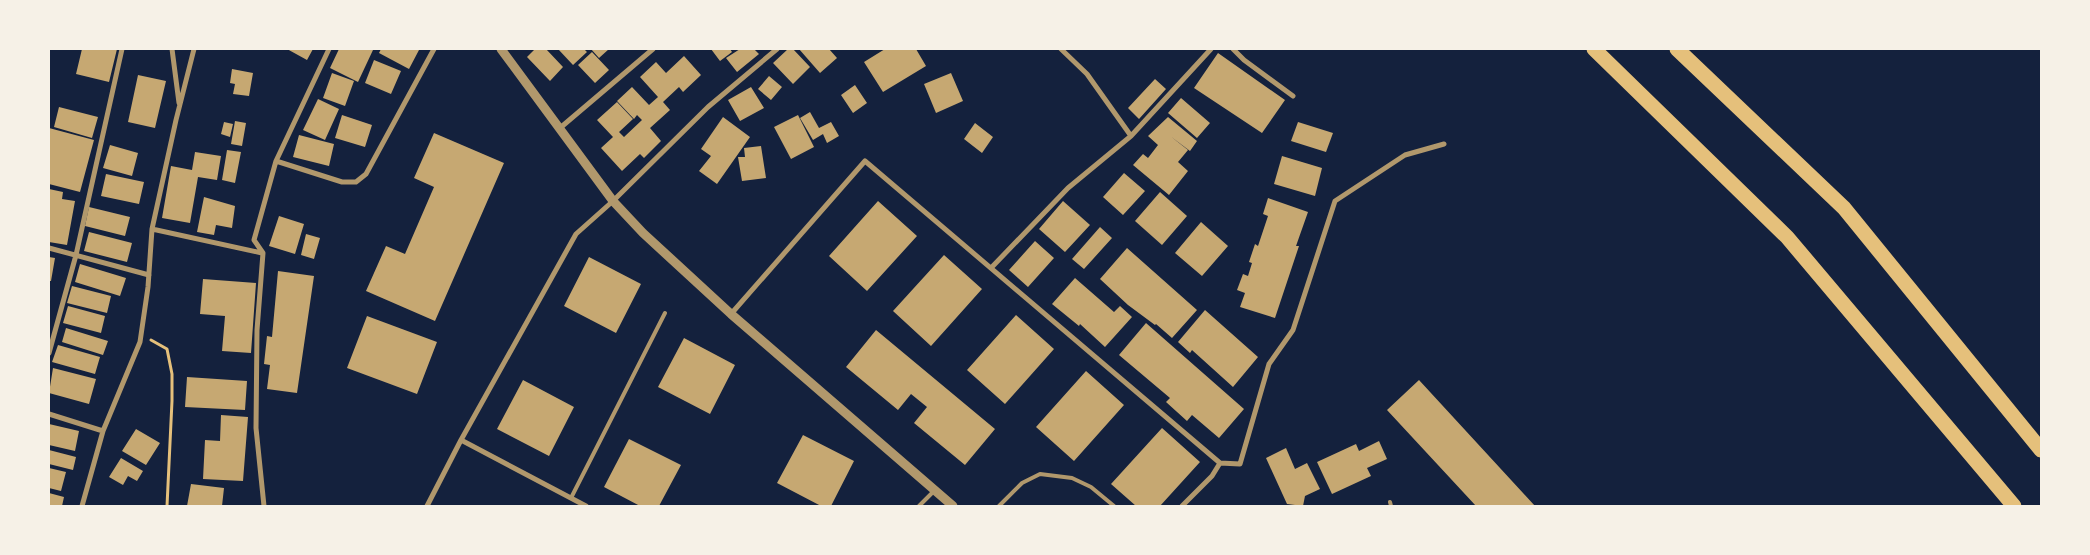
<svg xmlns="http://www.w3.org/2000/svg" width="2090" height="555" font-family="'PT Sans Narrow',sans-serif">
<rect width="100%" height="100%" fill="#14213d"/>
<path fill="#c6a872" d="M82,49H117L109,82L76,74Z
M287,49H313L307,60Z
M339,49L373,50L358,82L330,68Z
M381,49H416L419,50L409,69L379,53Z
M535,49H546L563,67L550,81L527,57Z
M558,49H584L587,52L573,65Z
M591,49H609L599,58Z
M711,49H730L732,52L720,61Z
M740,49H754L759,54L737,72L726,58Z
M788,49H793L810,67L793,84L773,63Z
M799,49H829L837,58L820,73Z
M885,49H916L926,66L883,92L864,62Z
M592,52L609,70L595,83L578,65Z
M1218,53L1285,100L1262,133L1194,88Z
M684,56L701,75L683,92L679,87L663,102L670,110L650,128L661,141L644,158L640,154L622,171L601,148L613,137L597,120L617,102L633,119L619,132L624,137L642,120L637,115L634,119L617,101L632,87L649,105L658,97L640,77L656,62L666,73Z
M374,60L401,71L391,94L365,83Z
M232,69L253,73L249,96L233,94L235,84L230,83Z
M332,73L354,81L345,106L323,98Z
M951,73L963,101L936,113L924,84Z
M138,75L166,81L155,128L128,122Z
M769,76L782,87L771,100L758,89Z
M1155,79L1166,89L1139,119L1128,108Z
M855,85L867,103L853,113L841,95Z
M751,87L764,108L740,121L728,100Z
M1181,98L1210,123L1197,138L1168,113Z
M318,99L339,109L325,140L303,130Z
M59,107L98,117L92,138L54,127Z
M810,112L819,128L831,122L839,136L827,143L823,134L813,140L800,118Z
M342,115L372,125L365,147L335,138Z
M798,115L814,147L791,159L774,127Z
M723,117L750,137L717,184L699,171L711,156L701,149Z
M1168,117L1197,141L1190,151L1170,136L1188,150L1178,162L1188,171L1169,195L1133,165L1143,154L1148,158L1158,145L1148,136Z
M235,121L246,123L242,146L231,144Z
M224,122L233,124L230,137L221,134Z
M1298,122L1333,133L1326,152L1291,141Z
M975,123L993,137L982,153L964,139Z
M49,128L94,140L80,192L49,184Z
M434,133L504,163L435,321L366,291L386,246L405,254L434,187L414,178Z
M299,135L334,144L329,166L293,157Z
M110,145L138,153L132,176L103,168Z
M761,146L766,178L742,181L738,157H745L744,148Z
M227,150L241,152L235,183L222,180Z
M195,152L221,156L217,180L198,177L190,223L162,218L171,166L192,170Z
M1282,156L1322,168L1315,196L1274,184Z
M1124,173L1145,191L1123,215L1103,197Z
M106,174L144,182L139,204L101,196Z
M49,189L63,192L62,199L75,201L67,245L49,242Z
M1160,192L1187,216L1162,245L1135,221Z
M204,197L235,206L232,228L216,225L214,235L197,232Z
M1268,198L1308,212L1296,246H1299L1275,318L1240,307L1245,293L1237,290L1243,274L1248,276L1252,263L1249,262L1255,244L1258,246L1268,216L1263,214Z
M878,201L917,236L867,291L829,256Z
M1063,201L1090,225L1065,252L1039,229Z
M89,207L130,217L125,236L85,226Z
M279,216L304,224L295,254L269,246Z
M1201,222L1228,246L1202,276L1175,253Z
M1100,227L1112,238L1084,269L1072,259Z
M89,232L132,243L127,262L84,251Z
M306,234L320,238L314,259L301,255Z
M1035,241L1054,258L1028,287L1009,270Z
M1127,248L1197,310L1172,338L1156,324L1155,325L1128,305L1100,279Z
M944,255L982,289L931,346L893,311Z
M49,257L55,258L51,281H49Z
M589,257L641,284L616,333L564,306Z
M80,264L126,278L120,296L75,282Z
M278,271L314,276L297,393L267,389L270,365L264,364L267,336L272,337Z
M1075,278L1114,312L1120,306L1132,317L1105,347L1080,324L1079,326L1052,304Z
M203,279L256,283L251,353L222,351L225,316L200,314Z
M72,286L111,296L107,313L67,303Z
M68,306L105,316L101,333L63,323Z
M1205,310L1258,357L1233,387L1192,350L1190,353L1178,342Z
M1016,315L1054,349L1005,404L967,370Z
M367,316L437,342L417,394L347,368Z
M1146,323L1244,409L1219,438L1192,415L1187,421L1166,402L1170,398L1119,355Z
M66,328L108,341L103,355L62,342Z
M876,330L995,429L965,465L914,423L927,407L911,394L898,410L846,367Z
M684,338L735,365L710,414L658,387Z
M58,345L100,357L95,374L52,362Z
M53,368L96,379L89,404L49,393Z
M1086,371L1124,405L1074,461L1036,427Z
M187,377L247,381L245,410L185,407Z
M523,380L574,407L549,456L497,429Z
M1419,380L1535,506H1476L1387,410Z
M221,415L248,417L243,481L203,479L205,440L220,441Z
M49,424L79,431L75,451L49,445Z
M1162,428L1200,462L1160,506H1136L1111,484Z
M136,429L160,443L146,465L122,451Z
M803,435L854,461L831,506H821L777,483Z
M629,439L681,465L659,506H640L604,487Z
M1379,441L1387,459L1367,468L1371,476L1332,494L1317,462L1356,444L1359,451Z
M1286,448L1295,469L1307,463L1320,489L1305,496L1303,506L1287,504L1266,458Z
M49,450L76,457L73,470L49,464Z
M121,458L143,471L137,481L128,476L123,485L109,477Z
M49,468L66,472L61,491L49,488Z
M191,484L224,488L222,506H187Z
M49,493L64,497L62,506H49Z"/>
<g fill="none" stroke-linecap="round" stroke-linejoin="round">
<path stroke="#e5c07b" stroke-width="3" d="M151,340L167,349L172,374V401L167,506"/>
<path stroke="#b1986c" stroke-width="4" d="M571,498L665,313
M1390,502L1391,506
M919,506L935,490
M999,506L1022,483L1040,474L1072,478L1091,487L1114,506"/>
<path stroke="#b1986c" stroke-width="5" d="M172,49L179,103
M1061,49L1087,74L1131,136
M1233,49L1244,60L1293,96
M560,128L653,49
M276,161L342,182H356L366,174L434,49
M152,229L262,253
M49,248L149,275
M991,268L1068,188L1131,136L1211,49
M731,314L865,161L1220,463
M49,353L76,255L122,49
M49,414L103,431
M461,440L586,506
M82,506L103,431L140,342L148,287L152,229L176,120L194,49
M264,506L256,428L257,330L263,253L254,240L276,161L329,49
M427,506L461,440L576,234L613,201L708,107L777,49
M1182,506L1212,476L1220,463L1240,464L1269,364L1293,330L1335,201L1405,155L1444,144"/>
<path stroke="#b1986c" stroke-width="9" d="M501,49L613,201L643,233L731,314L953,506"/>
<path stroke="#e5c07b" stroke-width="15" d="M1594,49L1787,237L2014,506
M1677,49L1844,208L2041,450"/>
</g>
<rect width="2090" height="555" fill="none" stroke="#f6f1e7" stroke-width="100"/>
</svg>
